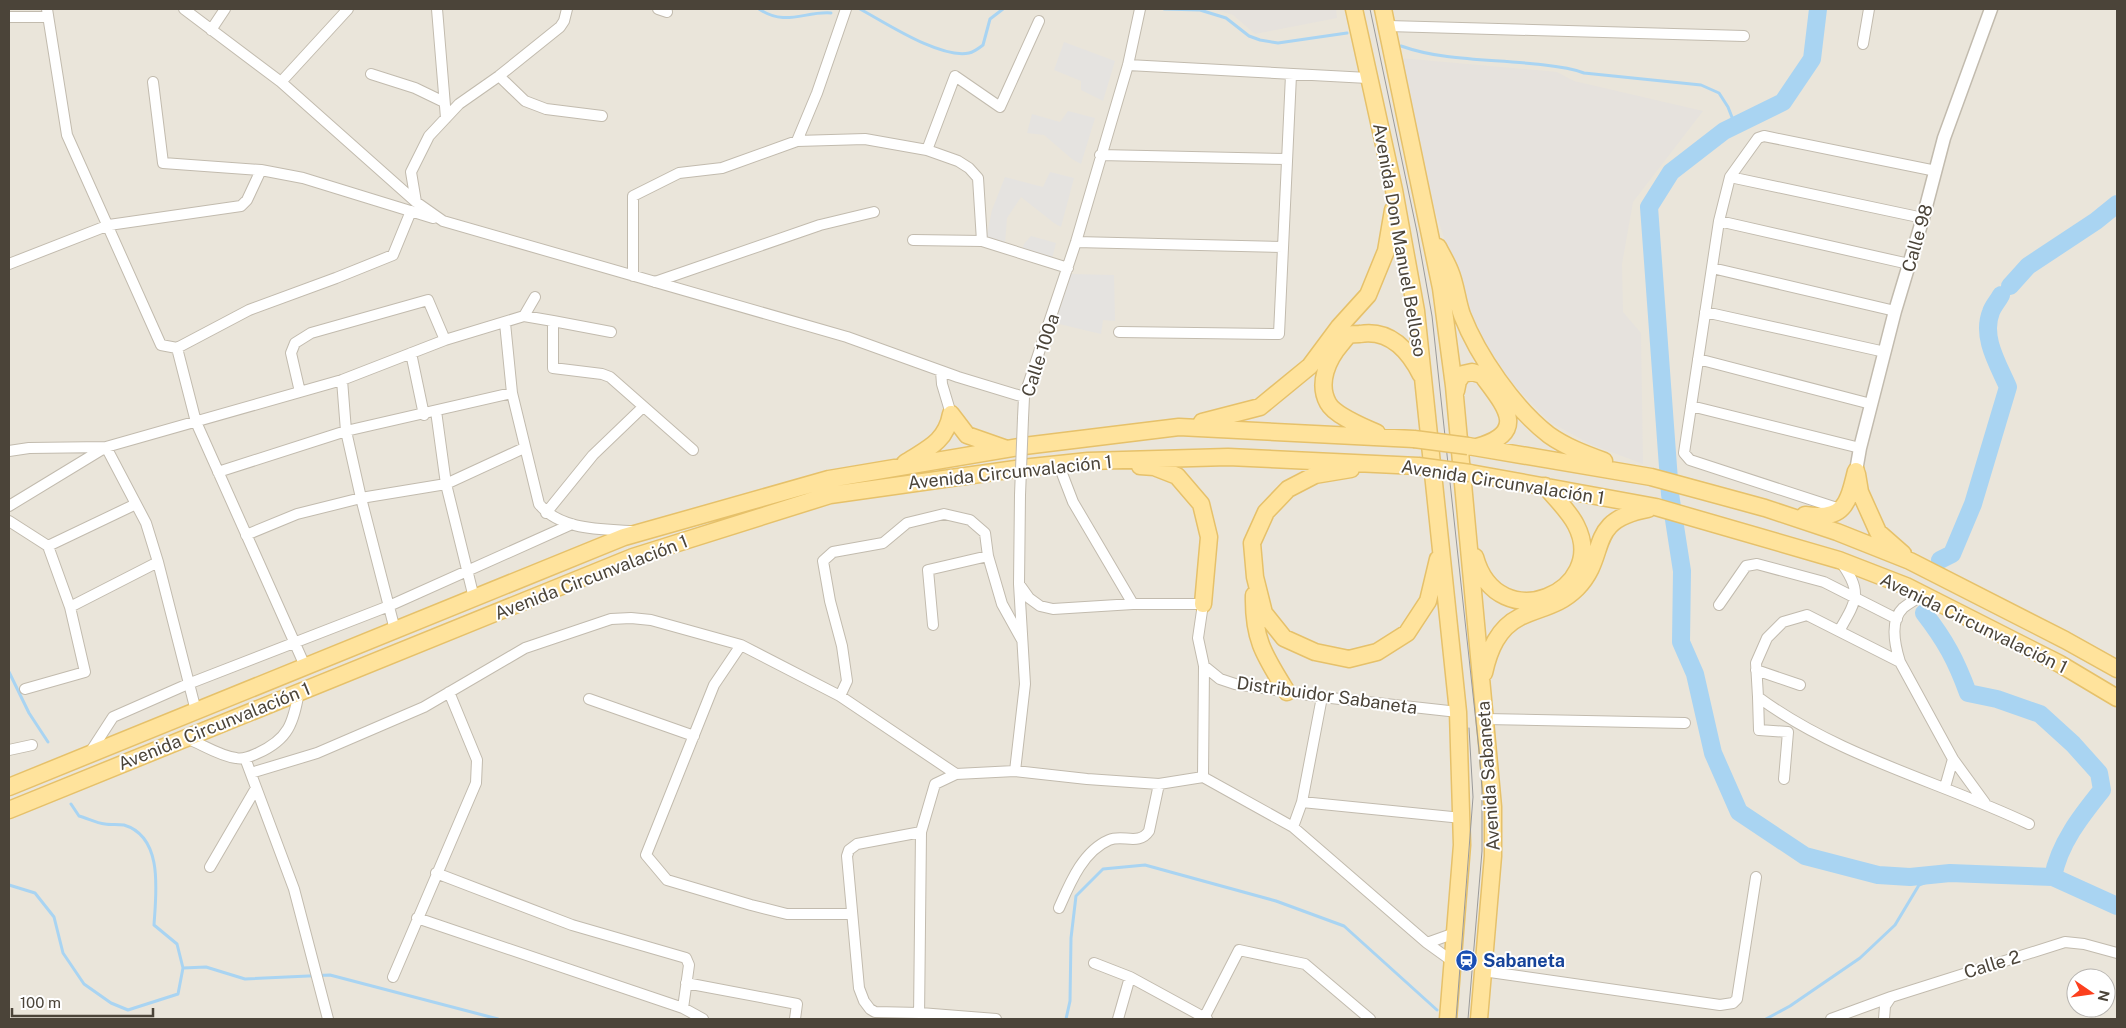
<svg xmlns="http://www.w3.org/2000/svg" width="2126" height="1028" font-family="'Public Sans',sans-serif">
<rect width="100%" height="100%" fill="#f6f3ec"/>
<path fill="#eae5da" fill-rule="evenodd" d="M9,9H2117V1019H9ZM2076,978H2106V1008H2076Z"/>
<path fill="#e6e2dd" d="M1214,9H1336L1337,18L1255,34L1233,15Z
M1400,58L1557,72L1574,81L1703,111L1633,202L1622,264L1623,312L1641,333L1643,464L1590,444L1550,422L1510,381L1471,320L1431,198Z"/>
<path fill="#e5e3e0" d="M1064,42L1115,61L1103,101L1081,90V81L1054,70Z
M1068,111L1095,118L1081,164L1072,159L1044,135L1027,133L1032,114L1060,122Z
M1050,172L1074,178L1061,227L1054,223L1021,197L1007,218L1005,244L986,239L992,210L1005,177L1043,187Z
M1031,236L1056,243L1052,259L1022,251L1024,244Z
M1070,274L1114,275L1115,321L1103,320L1101,334L1055,323Z"/>
<g fill="none" stroke-linecap="round" stroke-linejoin="round">
<path stroke="#a9d4f2" stroke-width="3" d="M759,9C786,27 804,11 831,13
M860,9C886,23 940,59 969,53C974,52 979,48 983,45L990,19L1003,9
M1164,9L1200,10L1226,18L1249,36L1260,40L1278,43L1347,33
M1401,46C1443,61 1490,59 1535,64C1552,66 1568,67 1584,73L1701,85L1719,93L1728,107L1735,125
M9,672L29,713L48,742
M71,804L79,816C87,818 96,823 105,824C111,825 118,824 124,825C164,837 156,893 154,925L177,944L183,968
M9,885L35,893L54,917L63,953L84,984L111,1003L128,1010L178,994L183,968L206,967L245,979L330,975L498,1019
M1066,1019L1070,1001L1071,938L1076,896L1103,869L1145,865L1276,901L1344,926L1437,1010
M1766,1019L1790,1006L1860,958L1895,925L1919,885L1950,873"/>
<path stroke="#a9d4f2" stroke-width="18" d="M1818,9L1812,59L1783,102L1724,131L1671,172L1649,207L1670,494L1682,571L1681,642L1695,674L1713,753L1739,812L1805,856L1878,875L1910,877L1950,873L2053,877L2117,906
M2010,286L2028,266L2096,221L2117,204
M1940,560L1952,554L1973,504L2008,387C1998,364 1981,337 1991,312C1993,306 1998,301 2001,295
M1924,613C1945,640 1956,660 1968,693L1997,699L2040,714L2073,744L2099,773L2102,790C2081,816 2059,844 2053,877"/>
<defs>
<path id="minor" d="M47,9L67,135L161,345L177,348L196,422L305,666
M184,9L281,82L416,202L443,221L847,337L958,377L1024,397
M437,9L446,118
M658,9L667,12
M9,17H48
M1388,26L1744,36
M211,30L225,9
M1863,44L1869,9
M1128,65L1368,78
M371,74L415,88L444,102
M499,76L525,101L546,109L602,116
M153,82L163,163L261,170
M281,82L348,9
M797,141L817,93L846,9
M927,150L955,76L1000,107L1039,21
M1100,155L1287,159
M1730,177L1923,218
M416,202L411,172L429,136L459,104L499,76L560,27L564,21L567,9
M1719,221L1909,264
M913,240L982,241
M1076,242L1283,247
M9,264L109,225L241,206L247,200L261,170L303,178L433,218
M1712,268L1895,311
M633,276V196L679,173L722,168L797,141L865,139L927,150L958,161L969,168L978,178L982,241L1068,268
M655,282L820,225L874,212
M1705,312L1885,352
M524,316L553,321
M505,323L512,393L539,504C560,530 600,529 631,531
M611,332L553,321V368L602,374L610,377L693,450
M1119,332L1279,334L1291,75
M177,348L249,310L336,278L393,255L411,211
M411,353L424,415
M1698,359L1871,404
M941,371L942,384L951,414
M342,380L346,431L361,498L395,630
M300,392L291,353L295,343L311,333L428,300L445,340
M1691,406L1860,448
M436,411L446,484L474,598
M1023,418L1024,397L1076,242L1128,65L1140,9
M9,451L29,448L106,447L146,523L158,562L196,711
M1058,463L1073,502L1133,604
M218,472L346,431L512,393
M9,506L106,447L342,380L445,340L524,316L535,297
M1840,509L1690,460L1684,453L1719,221L1730,177L1758,138L1764,136L1936,171
M546,513L593,455L643,407
M9,521L48,546L70,607L85,672L25,689
M246,535L297,514L361,498L446,484L524,448
M48,546L136,504
M1019,584L1029,598L1040,606L1053,609L1133,604H1203L1198,638L1204,666L1203,777L1293,827L1427,943
M1719,605L1746,566L1757,564L1824,582L1897,619
M70,607L158,562
M933,625L928,570L988,556L1002,604L1022,640
M1839,631C1857,600 1863,592 1840,561
M741,645L714,685L646,855L667,880L751,905L787,914H852
M1900,662C1895,646 1889,621 1903,608C1909,603 1917,599 1923,594
M1204,666L1220,679L1235,684L1322,697L1458,712
M1756,670L1800,685
M840,696L847,681L842,646L830,601L823,561L833,552L883,543L907,523L944,514L970,520L985,533L988,556
M1758,697L1759,730L1788,732L1784,779
M589,699L694,736
M1485,719L1685,723
M186,738C202,744 219,756 236,758C244,760 251,756 258,753C289,739 293,723 299,692
M9,750L32,745
M89,754L113,717L188,684L389,606L572,524
M245,758L294,889L328,1019
M1015,771L1025,684L1019,584L1020,495
M251,773L317,753L424,707L525,648L611,619L631,618L651,620L741,645L840,696L956,774
M1945,787L1953,759
M1302,802L1462,818
M1985,803L1953,759L1900,662L1807,615L1783,622L1767,638L1756,663L1758,697C1839,757 1939,781 2029,824
M1293,827L1302,802L1322,697
M921,832L857,844L849,850L847,856L859,988L864,1001L870,1009L875,1012L920,1013L996,1019
M210,867L256,788
M436,873L572,925L686,958L689,965L683,1008
M1059,908C1070,883 1083,851 1109,840C1123,834 1139,846 1149,831L1159,784
M417,918L683,1008L703,1019
M1452,961L1427,943L1455,933
M1094,963L1130,977L1207,1019
M1483,971L1720,1005L1733,1003L1737,999L1756,877
M393,977L476,783L477,760L449,692
M686,983L797,1004L795,1019
M1204,1018L1239,950L1305,964L1370,1019
M919,1019L921,832L935,784L956,774L1015,771L1087,779L1159,784L1203,777
M1118,1019L1130,977
M1831,1019L1891,997
M1884,1019L1885,1006L1891,997L2065,942L2084,944L2117,953"/>
<path id="tertiary" d="M1856,471L1860,448L1895,311L1923,218L1944,138L1991,9"/>
<path id="primary" d="M1354,9L1394,190L1416,311L1458,712L1462,845L1448,1019
M1383,9L1441,288L1454,386L1467,527L1493,807V856L1479,1019
M1438,247C1442,255 1447,263 1450,271C1456,285 1457,301 1462,315C1478,356 1514,408 1549,435C1566,447 1585,454 1604,461
M1456,391L1458,381L1463,374L1472,372L1482,375C1504,405 1530,432 1477,447
M951,414L967,435L1004,448
M1202,422L1260,407L1310,366L1339,327L1368,295L1386,251L1393,210
M1377,433C1364,427 1335,416 1328,403C1317,383 1328,359 1341,344C1343,342 1346,337 1349,335C1352,334 1357,334 1360,334C1390,329 1409,351 1421,375
M1468,446L1651,477L1765,508L1837,532L1910,561L2065,640L2117,669
M905,463C927,449 946,442 951,414
M1140,466L1154,467L1177,476L1201,504L1209,537L1203,604
M1351,469L1315,475L1288,489L1266,512L1252,543L1255,577L1264,613L1284,638L1315,652L1349,659L1377,652L1407,633L1428,601L1438,559
M1470,473L1656,507L1839,560L1906,586L2060,664L2117,698
M1857,474L1860,492L1878,532L1903,554
M1805,515C1844,521 1848,504 1856,471
M1475,557C1498,640 1610,591 1576,525C1569,511 1555,498 1545,486
M1254,595C1253,639 1264,655 1287,692
M1484,673C1489,650 1498,628 1520,617C1541,607 1559,606 1577,588C1610,554 1584,521 1648,509
M9,787L624,537L829,479L1024,446L1179,427L1414,439
M9,810L633,557L830,495L1022,468L1088,461L1228,457L1418,466"/>
</defs>
<use href="#minor" stroke="#c2bbae" stroke-width="12"/>
<use href="#tertiary" stroke="#c2bbae" stroke-width="15"/>
<use href="#primary" stroke="#e6c16a" stroke-width="19"/>
<use href="#minor" stroke="#fff" stroke-width="10"/>
<use href="#tertiary" stroke="#fff" stroke-width="12"/>
<use href="#primary" stroke="#ffe39c" stroke-width="16"/>
<path stroke="#9a9a9a" stroke-width="1" d="M1370,9L1417,232L1432,316L1479,750L1482,789V851L1468,1019
M1456,1019L1473,797L1469,728"/>
<defs>
<path id="minor-bridge" d="M1020,495L1023,418"/>
<path id="primary-bridge" d="M1414,439L1468,446
M1418,466L1470,473"/>
</defs>
<use href="#minor-bridge" stroke="#c2bbae" stroke-width="12" stroke-linecap="butt"/>
<use href="#primary-bridge" stroke="#e6c16a" stroke-width="19" stroke-linecap="butt"/>
<use href="#minor-bridge" stroke="#fff" stroke-width="10"/>
<use href="#primary-bridge" stroke="#ffe39c" stroke-width="16"/>
</g>
<defs>
<symbol id="station-disc" viewBox="-11 -11 22 22"><circle r="9.5" fill="#1a4fb4" stroke="#fff"/><path d="M-3-6H3Q5-6 5-4V2Q5 4 3 4L4.5 6H3L1.5 4h-3L-3 6H-4.5L-3 4Q-5 4-5 2V-4Q-5-6-3-6ZM-3.5-4v3h7v-3ZM-3.5 1v1.5H-2V1ZM2 1v1.5H3.5V1Z" fill="#fff"/></symbol>
</defs>
<g fill-rule="evenodd">
<use href="#station-disc" x="1454" y="948" width="25" height="25"/>
</g>
<g text-anchor="middle" dominant-baseline="central" stroke-width="4" stroke-linejoin="round" paint-order="stroke">
<g font-size="18" fill="#4b4439" stroke="#fff">
<text transform="translate(1917 238) rotate(-74)">Calle 98</text>
<text transform="translate(1400 240) rotate(80)">Avenida Don Manuel Belloso</text>
<text transform="translate(1040 355) rotate(-72)">Calle 100a</text>
<text transform="translate(1010 472) rotate(-6)">Avenida Circunvalación 1</text>
<text transform="translate(1503 482) rotate(9)">Avenida Circunvalación 1</text>
<text transform="translate(591 577) rotate(-21)">Avenida Circunvalación 1</text>
<text transform="translate(1974 623) rotate(26)">Avenida Circunvalación 1</text>
<text transform="translate(1327 695) rotate(8)">Distribuidor Sabaneta</text>
<text transform="translate(214 726) rotate(-22)">Avenida Circunvalación 1</text>
<text transform="translate(1488 776) rotate(-94)">Avenida Sabaneta</text>
<text transform="translate(1992 964) rotate(-17)">Calle 2</text>
</g>
<g font-size="18" font-weight="bold" fill="#164399" stroke="#fff" text-anchor="start">
<text x="1483" y="960">Sabaneta</text>
</g>
</g>
<rect width="2126" height="1028" fill="none" stroke="#4b4439" stroke-width="20"/>
<g transform="translate(2091 993) rotate(103)"><circle r="24" fill="#ffffff" stroke="#b7b4b0"/>
<path d="M0-4L9 19L0 12L-9 19Z" fill="#fc3f1d"/>
<text y="-8" font-size="14" font-weight="bold" text-anchor="middle" fill="#4b4439">N</text>
</g>
<path d="M12 1008v8h141v-8" fill="none" stroke="#4b4439" stroke-width="2.5"/>
<text x="20" y="1008" font-size="15" fill="#4b4439" stroke="#ffffff" stroke-width="4" paint-order="stroke">100 m</text>
</svg>
